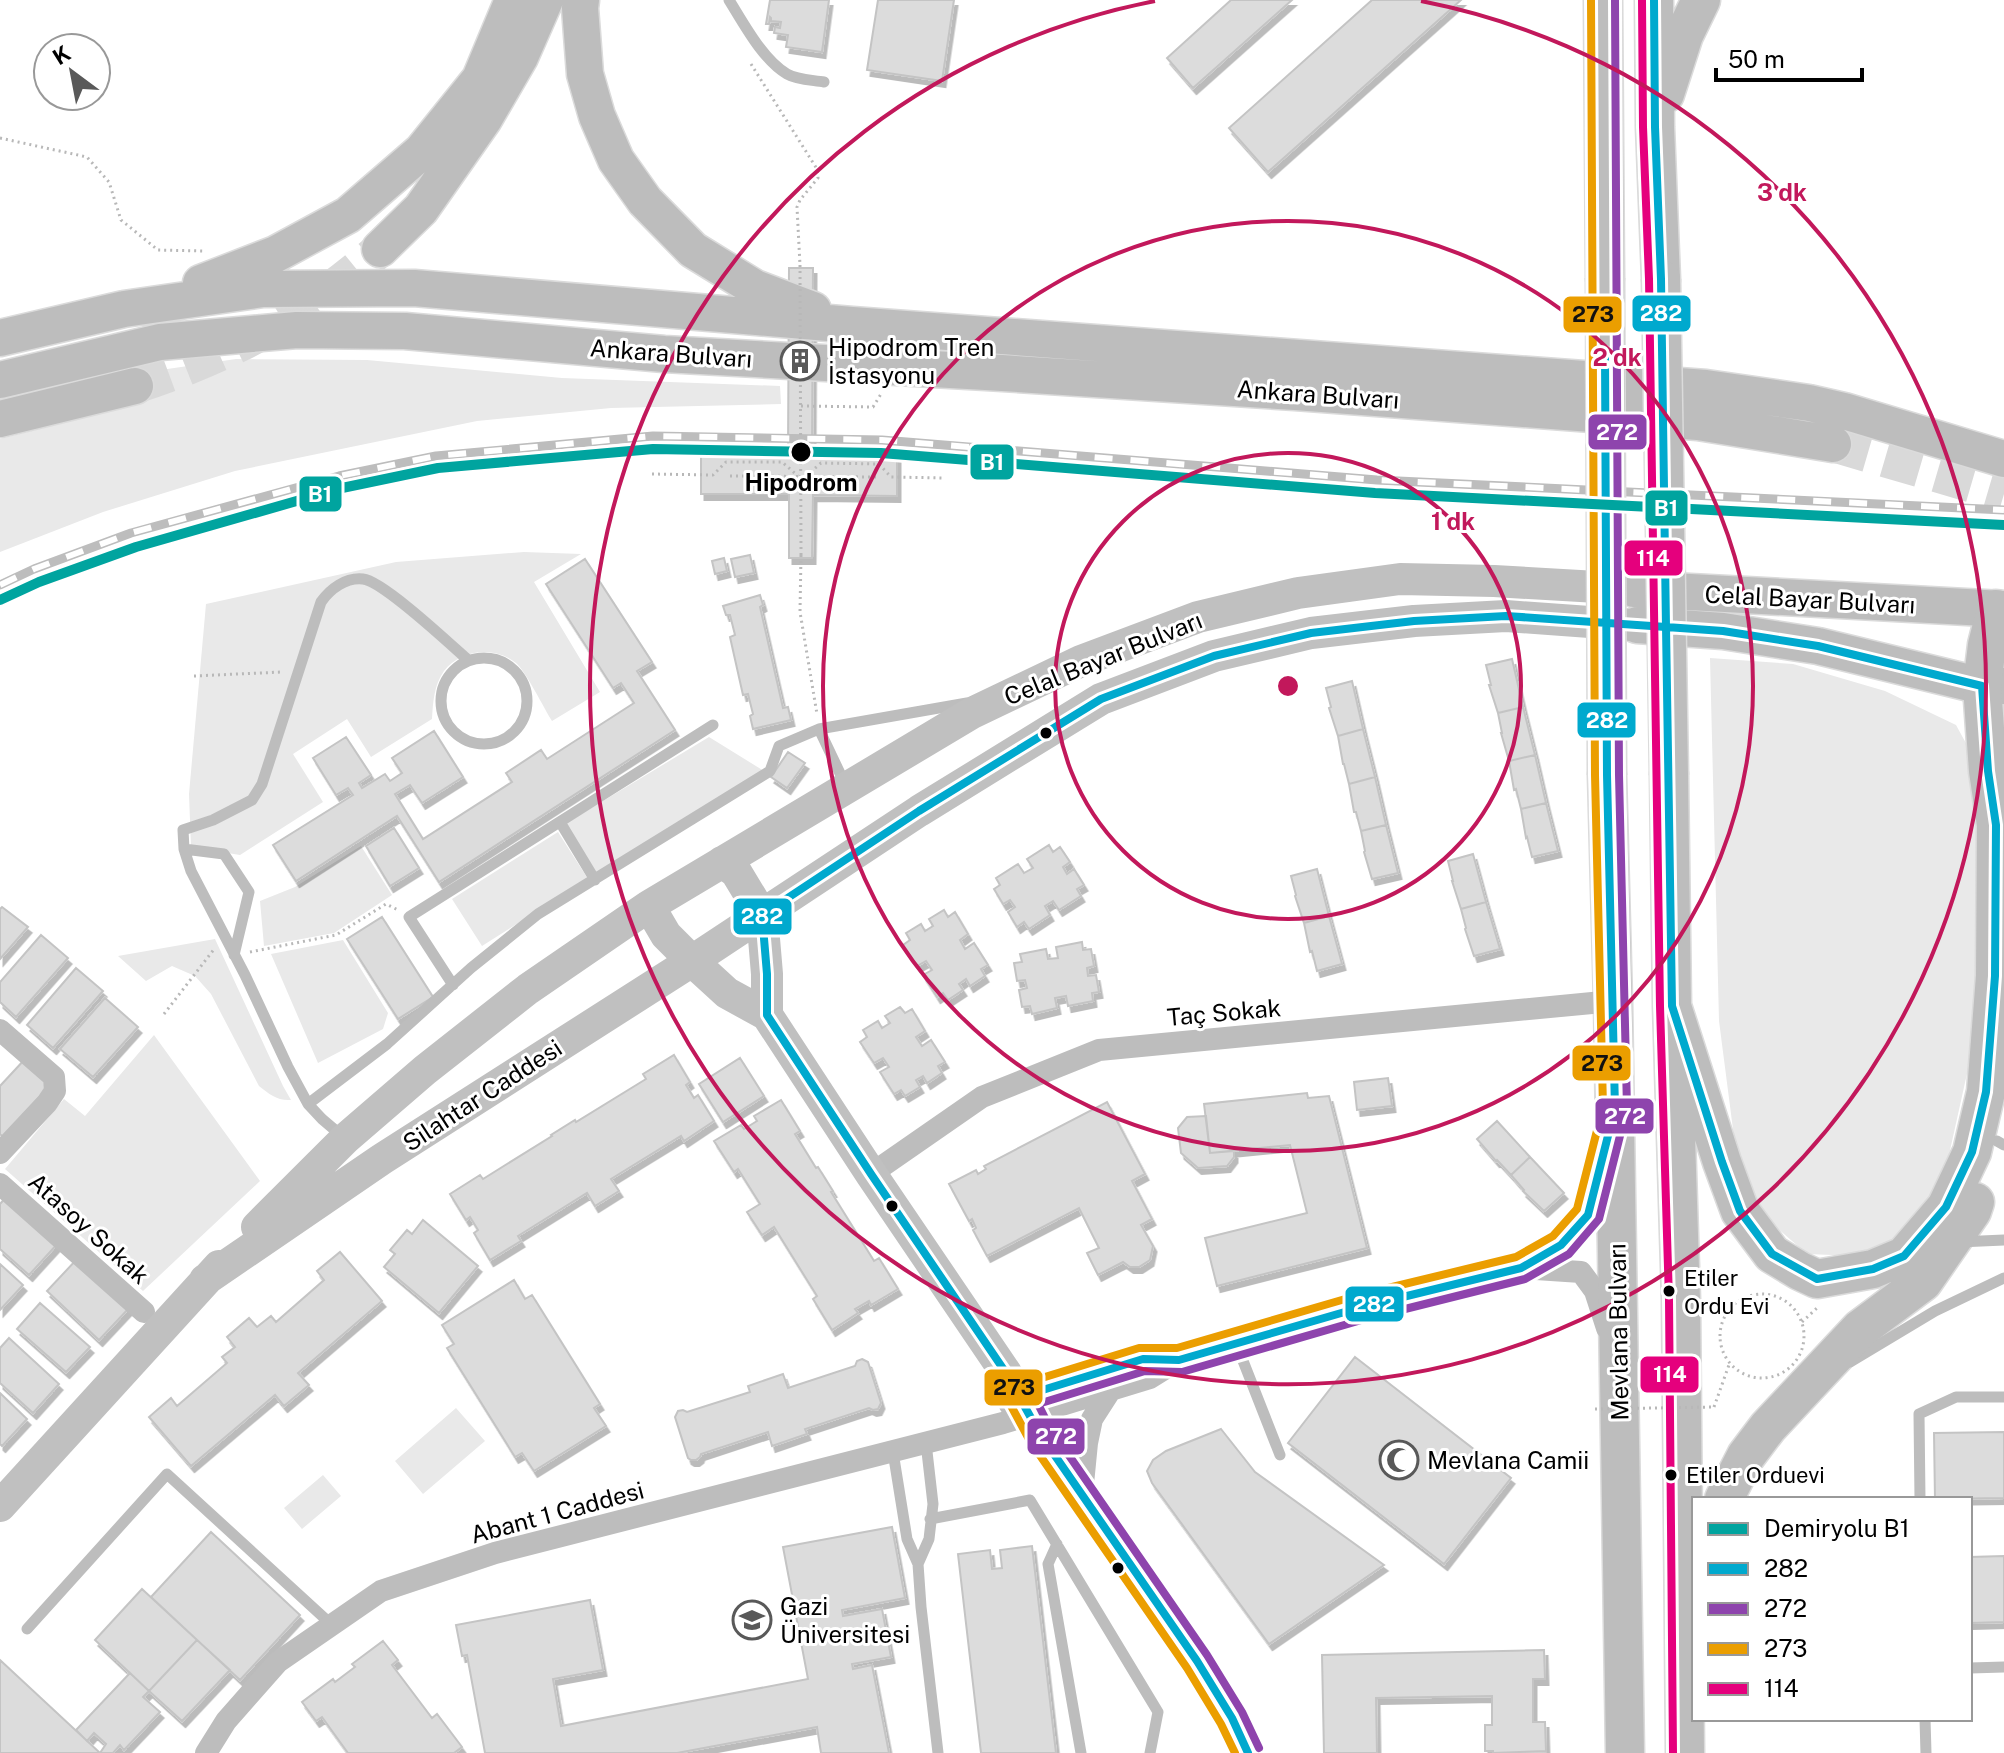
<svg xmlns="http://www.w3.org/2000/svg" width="2004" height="1753" font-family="'Public Sans',sans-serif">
<defs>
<filter id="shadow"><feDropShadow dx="3.5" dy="6" stdDeviation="0" flood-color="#0004"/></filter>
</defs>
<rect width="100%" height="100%" fill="#fff"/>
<path fill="#e9e9e9" d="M236,359L367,360L562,378L780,386L781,404L611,408L477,421L235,471L103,512L0,552V439L138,404L133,374Z
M524,552L581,554L534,582L600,692L552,721C545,710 525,670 516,663C495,646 461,649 444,671C434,685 433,702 432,719L371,757L347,719L293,754L323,802L240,855L191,847L189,794L206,604L396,562Z
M1710,658L1793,664L1885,691L1956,725L1979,767L1974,1042L1943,1182L1899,1239L1857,1256L1807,1254L1754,1208L1734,1137L1719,1021Z
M709,737L764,771L595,874L565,824Z
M558,832L588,879L482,946L452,899Z
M361,846L392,895L334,933L264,946L260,901L295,887Z
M215,939L283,1086L291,1100C277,1101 269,1094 259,1086L211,994L195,976L172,966L146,981L118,956Z
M343,940L388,1013L383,1029L318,1063L271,954Z
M154,1035L260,1181L143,1291L5,1169L64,1099L85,1116Z
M456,1408L485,1441L423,1494L395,1461Z
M323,1475L341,1496L302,1529L284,1508Z"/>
<path fill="#dcdcdc" stroke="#c4c4c4" stroke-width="2" filter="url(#shadow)" d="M770,0H829L822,52L786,47L788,35L774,33L775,27L780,28L781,22L771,21V18L770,17L769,24H766Z
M878,0H954L942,81L867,70Z
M1231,0H1292L1193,88L1167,58Z
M1372,0H1461L1268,172L1229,128Z
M789,268H813L812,455H897V496L813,495L812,558H789V494H701V454H788Z
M750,555L754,573L735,577L731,559Z
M724,558L727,571L715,574L712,561Z
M585,559L652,662L637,671L675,730L439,882L397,816L296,881L273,845L353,795L348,788L336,795L313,758L346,737L371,775L359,783L362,788L385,774L390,781L402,773L392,758L434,731L463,777L422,803L410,785L395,794L423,839L512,782L506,773L541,750L547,759L634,703L621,683L613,688L546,584Z
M760,595L763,605L760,607L783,708L788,707L791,720L753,729L750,716L753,714L748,694L743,695L730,637L735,635L730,615H726L723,606Z
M1512,659L1523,707L1498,713L1489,685H1491L1486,665Z
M1352,681L1363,729L1338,736L1329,708L1331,707L1326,688Z
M1523,707L1535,755L1509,761L1501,733H1502L1498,713Z
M1363,729L1375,777L1349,784L1344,764H1343L1338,736Z
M788,752L805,763L787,788L771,777Z
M1535,755L1546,803L1521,809L1516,789L1514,790L1509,761Z
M1375,777L1386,825L1361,831L1356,812H1354L1349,784Z
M1546,803L1558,851L1532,857L1527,837L1526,838L1521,809Z
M1386,825L1398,873L1372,879L1364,852L1365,851L1361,831Z
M394,828L419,868L390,886L366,846Z
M1049,845L1053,852L1060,847L1070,862L1063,867L1067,874L1074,869L1084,885L1077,889L1081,896L1059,910L1053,901L1045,906L1050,915L1029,929L1024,922L1017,927L1008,912L1015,907L1010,900L1003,904L994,889L1000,885L996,878L1018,864L1024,873L1033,868L1027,859Z
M1473,854L1486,902L1461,909L1452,881H1453L1448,861Z
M1317,869L1329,916L1304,923L1295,896L1296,895L1291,876Z
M1486,902L1500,949L1474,956L1465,929L1466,928L1461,909Z
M2,907L28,927L0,959V909Z
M944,910L948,917L955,912L968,934L960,940L965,949L974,943L988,965L981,969L985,976L970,986L966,979L959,984L963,990L948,1000L943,993L937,997L923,975L932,970L926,961L917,966L903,945L910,940L906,933L921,924L925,931L933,926L929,919Z
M1329,916L1342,964L1317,971L1312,951L1310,952L1304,923Z
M382,917L433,997L398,1019L347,939Z
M41,935L68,958L16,1017L0,1002V982Z
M1082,942L1083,950L1091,949L1094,966L1087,968L1088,976L1096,975L1099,992L1092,993L1093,1001L1068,1006L1066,996L1055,998L1057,1008L1032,1014L1030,1006L1022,1007L1019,990L1027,988L1025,980L1017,981L1014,963L1022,962L1020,954L1046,949L1048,959L1058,958L1056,947Z
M76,968L103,991L53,1048L27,1025Z
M105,998L138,1027L93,1077L60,1049Z
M900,1007L905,1013L912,1009L925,1031L916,1037L922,1046L931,1040L945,1062L938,1066L942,1073L927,1083L923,1076L916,1080L920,1087L905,1096L901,1090L894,1094L880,1072L889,1067L883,1058L874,1063L860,1042L867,1037L863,1030L878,1021L882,1028L890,1023L885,1016Z
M674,1055L690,1082L686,1085L694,1098L698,1095L714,1121L684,1141L681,1136L611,1179L619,1191L595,1206L587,1193L518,1236L521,1241L490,1260L474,1233L478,1230L470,1217L466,1220L450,1194L480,1175L483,1179L552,1136L551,1135L575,1120L576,1122L646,1079L643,1074Z
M26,1058L53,1082L3,1137L0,1134V1086Z
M740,1058L764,1096L723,1122L699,1084Z
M1388,1078L1392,1106L1357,1110L1354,1082Z
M1307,1093L1308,1098L1329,1096L1367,1248L1217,1286L1205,1238L1307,1213L1290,1145L1210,1153L1204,1104Z
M781,1100L800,1131L795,1134L816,1168L818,1167L833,1191L831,1192L874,1261L879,1258L898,1289L871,1305L869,1301L855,1309L858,1313L832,1330L813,1299L817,1296L774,1227L762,1235L747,1212L760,1204L738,1169L734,1172L714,1141L741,1125L744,1129L757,1121L754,1116Z
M1107,1102L1145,1174L1132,1181L1152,1219L1141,1225L1153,1246L1150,1260L1139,1267H1130L1123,1262L1098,1275L1087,1253L1099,1248L1079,1208L987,1256L973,1230L976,1228L972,1219L969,1221L949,1184L976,1170L978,1174L986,1169L984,1166Z
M1206,1116L1210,1153L1234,1151V1157L1227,1166L1198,1168L1181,1153L1178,1128L1187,1117Z
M1497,1121L1530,1157L1511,1175L1497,1160L1496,1161L1477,1139Z
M1530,1157L1564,1193L1544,1211L1523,1191L1524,1190L1511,1175Z
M8,1195L60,1241L29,1275L0,1249V1204Z
M423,1220L478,1266L439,1313L384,1267L395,1254L390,1250L407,1230L412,1234Z
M340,1252L382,1301L298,1373L309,1385L284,1406L275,1395L191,1466L149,1417L171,1398L177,1406L227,1363L222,1357L235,1347L227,1337L249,1318L257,1327L271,1316L276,1322L324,1280L317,1271Z
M78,1258L130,1307L99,1340L47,1291Z
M0,1264L23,1285L0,1310Z
M514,1280L525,1299L532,1295L600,1404L594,1408L606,1426L534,1471L522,1453L515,1457L447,1348L454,1344L442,1325Z
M40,1303L90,1347L66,1372L17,1329Z
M9,1338L59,1384L33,1413L0,1383V1348Z
M1355,1357L1511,1478L1444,1564L1288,1443Z
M862,1359L868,1362L881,1403L878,1409L873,1410L869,1408L805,1429L807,1434L772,1446L768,1432L701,1454L700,1457L696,1460H691L688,1458L675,1417L678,1411L683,1410L687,1412L750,1392L748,1386L783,1374L788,1388L855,1366L857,1361Z
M0,1393L27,1419L2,1446L0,1444Z
M1221,1429L1255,1472L1384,1565L1269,1644L1152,1483L1147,1471L1153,1460L1166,1451Z
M2004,1432V1498L1935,1499L1934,1433Z
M892,1527L905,1598L842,1610L843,1616L882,1609L891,1657L852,1664L853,1669L872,1665L889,1753H821L817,1727L677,1753H485L467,1655L462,1656L456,1625L590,1600L603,1670L553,1679L561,1726L808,1679L783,1547Z
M211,1532L300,1615L240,1680L151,1597Z
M1032,1546L1056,1753H981L958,1554L990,1550L992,1569L1002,1568L1000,1550Z
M2004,1556V1622L1970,1623V1557Z
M142,1589L197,1640L149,1691L95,1640Z
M197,1640L230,1670L182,1721L149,1691Z
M383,1641L398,1660L392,1665L432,1718L437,1714L462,1747L454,1753H348L322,1717L316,1721L302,1702L333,1679L335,1682L355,1667L352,1664Z
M1544,1650L1545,1679H1533V1722H1545L1546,1751L1493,1753V1751H1485V1725H1492V1696L1376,1698L1377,1753H1324L1322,1655Z
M0,1660L99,1752L98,1753H0Z
M130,1673L149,1691L143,1697L160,1712L124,1750L120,1745L113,1753H100L106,1744L94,1733L87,1741L76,1730Z"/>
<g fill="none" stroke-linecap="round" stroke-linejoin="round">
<path stroke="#d9d9d9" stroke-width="36" stroke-dasharray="36 18" stroke-linecap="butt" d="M135,386C227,356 309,314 380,249
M1833,444L2004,494"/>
<defs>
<path id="primary" d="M581,0L580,8L585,74L597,116L616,160L645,201L693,250L755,288L813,310
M380,249L421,209L484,119L520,57L545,0
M201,283L276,254L348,215L422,151L480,79L513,0
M0,338L124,309L263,289L414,288L852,325L1706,388L1809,403L1844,411L2004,459
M0,380L160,342L297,330L405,331L664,354L986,372L1295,392L1698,422L1833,444
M0,419L135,386
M1634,589L2004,609
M1637,625L1723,631L1818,646L1982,686H2004"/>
<path id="trunk" d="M1603,0L1605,278
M1654,0L1655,127L1661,279
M1665,94L1684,35L1701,0
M1607,775L1613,1001L1625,1753
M1669,775L1672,1006L1681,1300L1685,1753
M1672,1006L1722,1162L1740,1211L1772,1254L1800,1271L1817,1279L1873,1269L1904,1256L1946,1207L1972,1152L1986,1092L1995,976L1996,825L1988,771L1982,686L1987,645L1996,609
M1724,1499L1746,1456L1768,1427L1860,1329L1923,1282L1972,1211L1975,1202"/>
</defs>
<use href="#primary" stroke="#dbdbdb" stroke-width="39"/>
<use href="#trunk" stroke="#dbdbdb" stroke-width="41"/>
<path stroke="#b8b8b8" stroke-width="3" stroke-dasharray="2 4" stroke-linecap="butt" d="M751,64L817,169L818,178L800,200L797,207L800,265
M0,138L87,157L109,182L121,220L158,250L204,251
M801,406L873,407L881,394
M652,474L713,475L726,462H782L798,476
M730,476L876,477
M806,476L821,463L879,464L891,477L944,478
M801,555L800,612L817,714
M194,676L282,672
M250,952L336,935L386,904L398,910
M164,1014L215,948
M1720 1336a42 42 0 1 1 84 0a42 42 0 1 1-84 0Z
M1802,1322L1817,1308
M1714,1407L1730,1362"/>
<path stroke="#bdbdbd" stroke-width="11" d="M729,0C744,24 763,60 787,74C797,80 813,80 824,82
M441 701a43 43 0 1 1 86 0a43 43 0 1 1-86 0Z
M819,729L846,786
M560,822L595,880
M184,849L224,854L249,892L234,955
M453,985L409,917L713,725
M308,1104L387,1044L471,968L538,914L770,771L779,746L819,729L967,703
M342,1136L322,1119L308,1104L288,1067L245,975L191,871L184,849L183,830L213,820L252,800L262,784L321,602C330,589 346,577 363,579C383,581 450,644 468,660
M1997,1141L2004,1145
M1959,1242L2004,1240
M1236,1343L1280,1455
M1850,1362L1935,1311L2004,1278
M893,1452L907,1539L918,1564L921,1607L938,1753
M1920,1499L1919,1414L1956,1397H2004
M930,1519L1030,1500L1158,1712L1150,1753
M1057,1544L1048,1564L1081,1753
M918,1564L929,1539L933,1504L926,1443
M27,1629L167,1474L332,1625
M1970,1668L2004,1667
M1925,1719L1926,1753"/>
<path stroke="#bdbdbd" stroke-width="22" d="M0,1030L54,1077L55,1091L47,1103L0,1153
M871,1174L982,1097L1099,1050L1613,1001
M0,1184L144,1312
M1523,1267L1561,1245L1588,1215L1604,1156
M1010,1405L1020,1397L1143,1359L1179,1360
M1082,1494L1087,1443L1092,1419L1110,1391
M206,1753L226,1721L278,1662L381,1591L495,1553L1003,1423L1150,1378L1179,1360L1362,1307L1521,1268L1581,1272L1595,1291L1607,1328"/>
<path stroke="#c0c0c0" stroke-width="32" d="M722,862L736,872L762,915L767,974V1015
M257,1227L345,1139L425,1070L528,989L649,906
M205,1280L382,1159L692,961L919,811L1101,699L1214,656L1311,633L1414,621L1506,616L1631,625
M0,1506L219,1266
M1248,1753L1232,1718L1197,1661L1040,1434L1006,1373L871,1174L767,1015L727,993L692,961L666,935L649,906L972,713L1081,661L1198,617L1298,593L1400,579L1494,581L1632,589"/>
<use href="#primary" stroke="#bdbdbd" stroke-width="36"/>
<use href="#trunk" stroke="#bdbdbd" stroke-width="38"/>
<defs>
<path id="rail" d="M0,585L34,569L131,533L339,476L436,456L653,436L882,440L1377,480L2004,510"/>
</defs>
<use href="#rail" stroke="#bdbdbd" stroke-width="9"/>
<use href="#rail" stroke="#fff" stroke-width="6" stroke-dasharray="18" stroke-linecap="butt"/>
<defs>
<path id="trunk-bridge" d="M1605,278L1607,775
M1661,279L1669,775"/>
</defs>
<use href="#trunk-bridge" stroke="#dbdbdb" stroke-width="41" stroke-linecap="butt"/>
<path stroke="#b8b8b8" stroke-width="3" stroke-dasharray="2 4" stroke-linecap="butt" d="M800,265L801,555
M1595,1409L1714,1407"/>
<use href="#trunk-bridge" stroke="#bdbdbd" stroke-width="38"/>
<defs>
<path id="bus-1" d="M1654,0L1655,127L1661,279L1666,627
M1666,627L1723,631L1818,646L1982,686L1988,771L1996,825L1995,976L1986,1092L1972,1152L1946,1207L1904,1256L1873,1269L1817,1279L1772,1254L1740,1211L1722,1162L1672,1006Z
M1020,1397L1143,1359L1179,1360L1362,1307L1521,1268L1561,1245L1588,1215L1615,1108L1607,775L1605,352
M1248,1753L1232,1718L1197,1661L1040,1434L1006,1373L871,1174L767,1015V974L762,915L919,811L1101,699L1214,656L1311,633L1414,621L1506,616L1666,627"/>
<path id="bus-2" d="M1259,1748L1242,1712L1207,1655L1050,1428L1038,1404L1145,1371L1182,1372L1365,1319L1525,1279L1569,1254L1599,1219L1627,1108L1619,775L1615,0"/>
<path id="bus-3" d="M1235,1753L1221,1724L1187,1668L1030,1441L1009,1402C1007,1394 1010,1389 1016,1386L1139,1348H1177L1359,1295L1516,1257L1553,1236L1577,1209L1603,1107L1595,775L1591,0"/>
<path id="bus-4" d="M1642,0L1643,127L1649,279L1660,1006L1669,1300L1673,1753"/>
</defs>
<use href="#bus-1" stroke="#fff" stroke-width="14"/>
<use href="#bus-2" stroke="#fff" stroke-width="14"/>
<use href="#bus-3" stroke="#fff" stroke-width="14"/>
<use href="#bus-4" stroke="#fff" stroke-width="14"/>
<use href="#bus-1" stroke="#00a9ce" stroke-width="8"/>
<use href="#bus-2" stroke="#8e44ad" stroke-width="8"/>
<use href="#bus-3" stroke="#eb9e00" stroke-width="8"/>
<use href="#bus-4" stroke="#e5007d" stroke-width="8"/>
<defs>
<path id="rail-1" d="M0,600L39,582L136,547L342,488L438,468L653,449L881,453L1375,493L2004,525"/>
</defs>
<use href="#rail-1" stroke="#fff" stroke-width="16"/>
<use href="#rail-1" stroke="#00a49f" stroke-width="10"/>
</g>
<g fill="none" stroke="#c2185b" stroke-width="4">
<circle cx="1288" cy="686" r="233"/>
<circle cx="1288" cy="686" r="465"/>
<path d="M1421 1A698 698 0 1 1 1155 1"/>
</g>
<defs>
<symbol id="building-ring" viewBox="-11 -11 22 22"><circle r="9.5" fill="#fff" stroke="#595959" stroke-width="1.5"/><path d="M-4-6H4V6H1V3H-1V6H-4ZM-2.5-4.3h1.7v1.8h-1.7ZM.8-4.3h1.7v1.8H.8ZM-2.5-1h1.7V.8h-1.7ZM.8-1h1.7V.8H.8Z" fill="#595959"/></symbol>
<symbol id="mosque-ring" viewBox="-11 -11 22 22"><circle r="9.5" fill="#fff" stroke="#595959" stroke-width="1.5"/><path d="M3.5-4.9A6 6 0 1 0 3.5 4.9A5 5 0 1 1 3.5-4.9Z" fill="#595959"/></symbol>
<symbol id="university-ring" viewBox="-11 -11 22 22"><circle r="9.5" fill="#fff" stroke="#595959" stroke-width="1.5"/><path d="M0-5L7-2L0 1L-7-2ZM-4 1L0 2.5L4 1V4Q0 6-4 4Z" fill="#595959"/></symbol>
</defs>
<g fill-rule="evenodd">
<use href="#building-ring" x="778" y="339" width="44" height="44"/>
<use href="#mosque-ring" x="1377" y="1438" width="44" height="44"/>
<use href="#university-ring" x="730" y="1598" width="44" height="44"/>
</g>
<g fill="#000" stroke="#fff" stroke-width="3">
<circle cx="801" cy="452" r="11"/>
<circle cx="1046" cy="733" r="7"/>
<circle cx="892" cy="1206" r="7"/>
<circle cx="1669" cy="1291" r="7"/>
<circle cx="1671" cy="1475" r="7"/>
<circle cx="1118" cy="1568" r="7"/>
</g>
<g text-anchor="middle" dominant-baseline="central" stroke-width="6" stroke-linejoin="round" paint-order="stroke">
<g font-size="22" fill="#000" stroke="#fff" text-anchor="start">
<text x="1684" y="1278">Etiler<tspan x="1684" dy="28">Ordu Evi</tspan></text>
<text x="1686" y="1475">Etiler Orduevi</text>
</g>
<g font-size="24" fill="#000" stroke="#fff" text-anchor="start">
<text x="828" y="347">Hipodrom Tren<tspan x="828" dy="28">İstasyonu</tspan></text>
<text x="1427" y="1460">Mevlana Camii</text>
<text x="780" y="1606">Gazi<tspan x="780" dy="28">Üniversitesi</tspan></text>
</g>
<g font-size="24" fill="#000" stroke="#fff">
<text transform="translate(671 353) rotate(4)">Ankara Bulvarı</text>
<text transform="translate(1318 394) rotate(4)">Ankara Bulvarı</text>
<text transform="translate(1810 599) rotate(3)">Celal Bayar Bulvarı</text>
<text transform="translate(1103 658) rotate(-22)">Celal Bayar Bulvarı</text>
<text transform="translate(1224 1012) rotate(-5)">Taç Sokak</text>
<text transform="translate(482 1095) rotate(-33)">Silahtar Caddesi</text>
<text transform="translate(89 1228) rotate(42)">Atasoy Sokak</text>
<text transform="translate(1618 1332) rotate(-91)">Mevlana Bulvarı</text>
<text transform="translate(557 1512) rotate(-15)">Abant 1 Caddesi</text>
</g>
<g font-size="24" font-weight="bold" fill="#000" stroke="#fff">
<text x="801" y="482">Hipodrom</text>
</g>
</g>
<circle cx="1288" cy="686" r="12" fill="#c2185b" stroke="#fff" stroke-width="4"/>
<g font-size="24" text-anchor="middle" font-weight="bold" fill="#c2185b" stroke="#fff" stroke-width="6" stroke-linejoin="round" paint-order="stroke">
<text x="1782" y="201">3 dk</text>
<text x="1617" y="366">2 dk</text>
<text x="1453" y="530">1 dk</text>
</g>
<g stroke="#fff" stroke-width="3">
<rect x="1631" y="294" width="61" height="39" rx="8" fill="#00a9ce"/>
<rect x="1562" y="295" width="61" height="39" rx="8" fill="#eb9e00"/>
<rect x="1587" y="413" width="61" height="38" rx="8" fill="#8e44ad"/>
<rect x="969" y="443" width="46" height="38" rx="8" fill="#00a49f"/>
<rect x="298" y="475" width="45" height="38" rx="8" fill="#00a49f"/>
<rect x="1644" y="489" width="45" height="38" rx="8" fill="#00a49f"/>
<rect x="1623" y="539" width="61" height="38" rx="8" fill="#e5007d"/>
<rect x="1576" y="701" width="61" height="38" rx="8" fill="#00a9ce"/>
<rect x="732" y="897" width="61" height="39" rx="8" fill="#00a9ce"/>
<rect x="1571" y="1044" width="61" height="38" rx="8" fill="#eb9e00"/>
<rect x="1594" y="1097" width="61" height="38" rx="8" fill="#8e44ad"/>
<rect x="1344" y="1285" width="61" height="38" rx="8" fill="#00a9ce"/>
<rect x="1639" y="1355" width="61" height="39" rx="8" fill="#e5007d"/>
<rect x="983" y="1368" width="61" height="39" rx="8" fill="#eb9e00"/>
<rect x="1026" y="1417" width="60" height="39" rx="8" fill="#8e44ad"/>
</g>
<g font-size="22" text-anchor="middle" font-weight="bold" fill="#fff">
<text x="1661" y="321">282</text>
<text x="1617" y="440">272</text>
<text x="992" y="470">B1</text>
<text x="320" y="502">B1</text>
<text x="1666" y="516">B1</text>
<text x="1653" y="566">114</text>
<text x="1607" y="728">282</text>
<text x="762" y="924">282</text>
<text x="1625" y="1124">272</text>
<text x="1374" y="1312">282</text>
<text x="1670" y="1382">114</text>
<text x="1056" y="1444">272</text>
</g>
<g font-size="22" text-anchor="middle" font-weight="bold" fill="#111">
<text x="1593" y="322">273</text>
<text x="1602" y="1071">273</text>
<text x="1014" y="1395">273</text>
</g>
<rect x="1692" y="1497" width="280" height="224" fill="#ffffff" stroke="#999999" stroke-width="2"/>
<rect x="1708" y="1523" width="40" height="12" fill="#00a49f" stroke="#999999" stroke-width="2"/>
<text x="1764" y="1537" font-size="24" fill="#000000">Demiryolu B1</text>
<rect x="1708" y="1563" width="40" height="12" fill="#00a9ce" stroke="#999999" stroke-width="2"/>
<text x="1764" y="1577" font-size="24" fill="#000000">282</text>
<rect x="1708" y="1603" width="40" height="12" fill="#8e44ad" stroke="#999999" stroke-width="2"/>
<text x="1764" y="1617" font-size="24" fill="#000000">272</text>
<rect x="1708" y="1643" width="40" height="12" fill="#eb9e00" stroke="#999999" stroke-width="2"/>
<text x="1764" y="1657" font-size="24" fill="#000000">273</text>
<rect x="1708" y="1683" width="40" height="12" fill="#e5007d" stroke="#999999" stroke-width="2"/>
<text x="1764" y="1697" font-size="24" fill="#000000">114</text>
<g transform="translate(72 72) rotate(328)"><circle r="38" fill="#ffffff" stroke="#999999" stroke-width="2"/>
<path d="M0-6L14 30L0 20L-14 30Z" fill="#595959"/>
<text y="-12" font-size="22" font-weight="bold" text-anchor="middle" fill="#000000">K</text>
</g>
<path d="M1716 68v12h146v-12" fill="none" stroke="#000000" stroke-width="4"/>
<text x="1728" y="68" font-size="24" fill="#000000" stroke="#ffffff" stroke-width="6" paint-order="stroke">50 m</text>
</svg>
